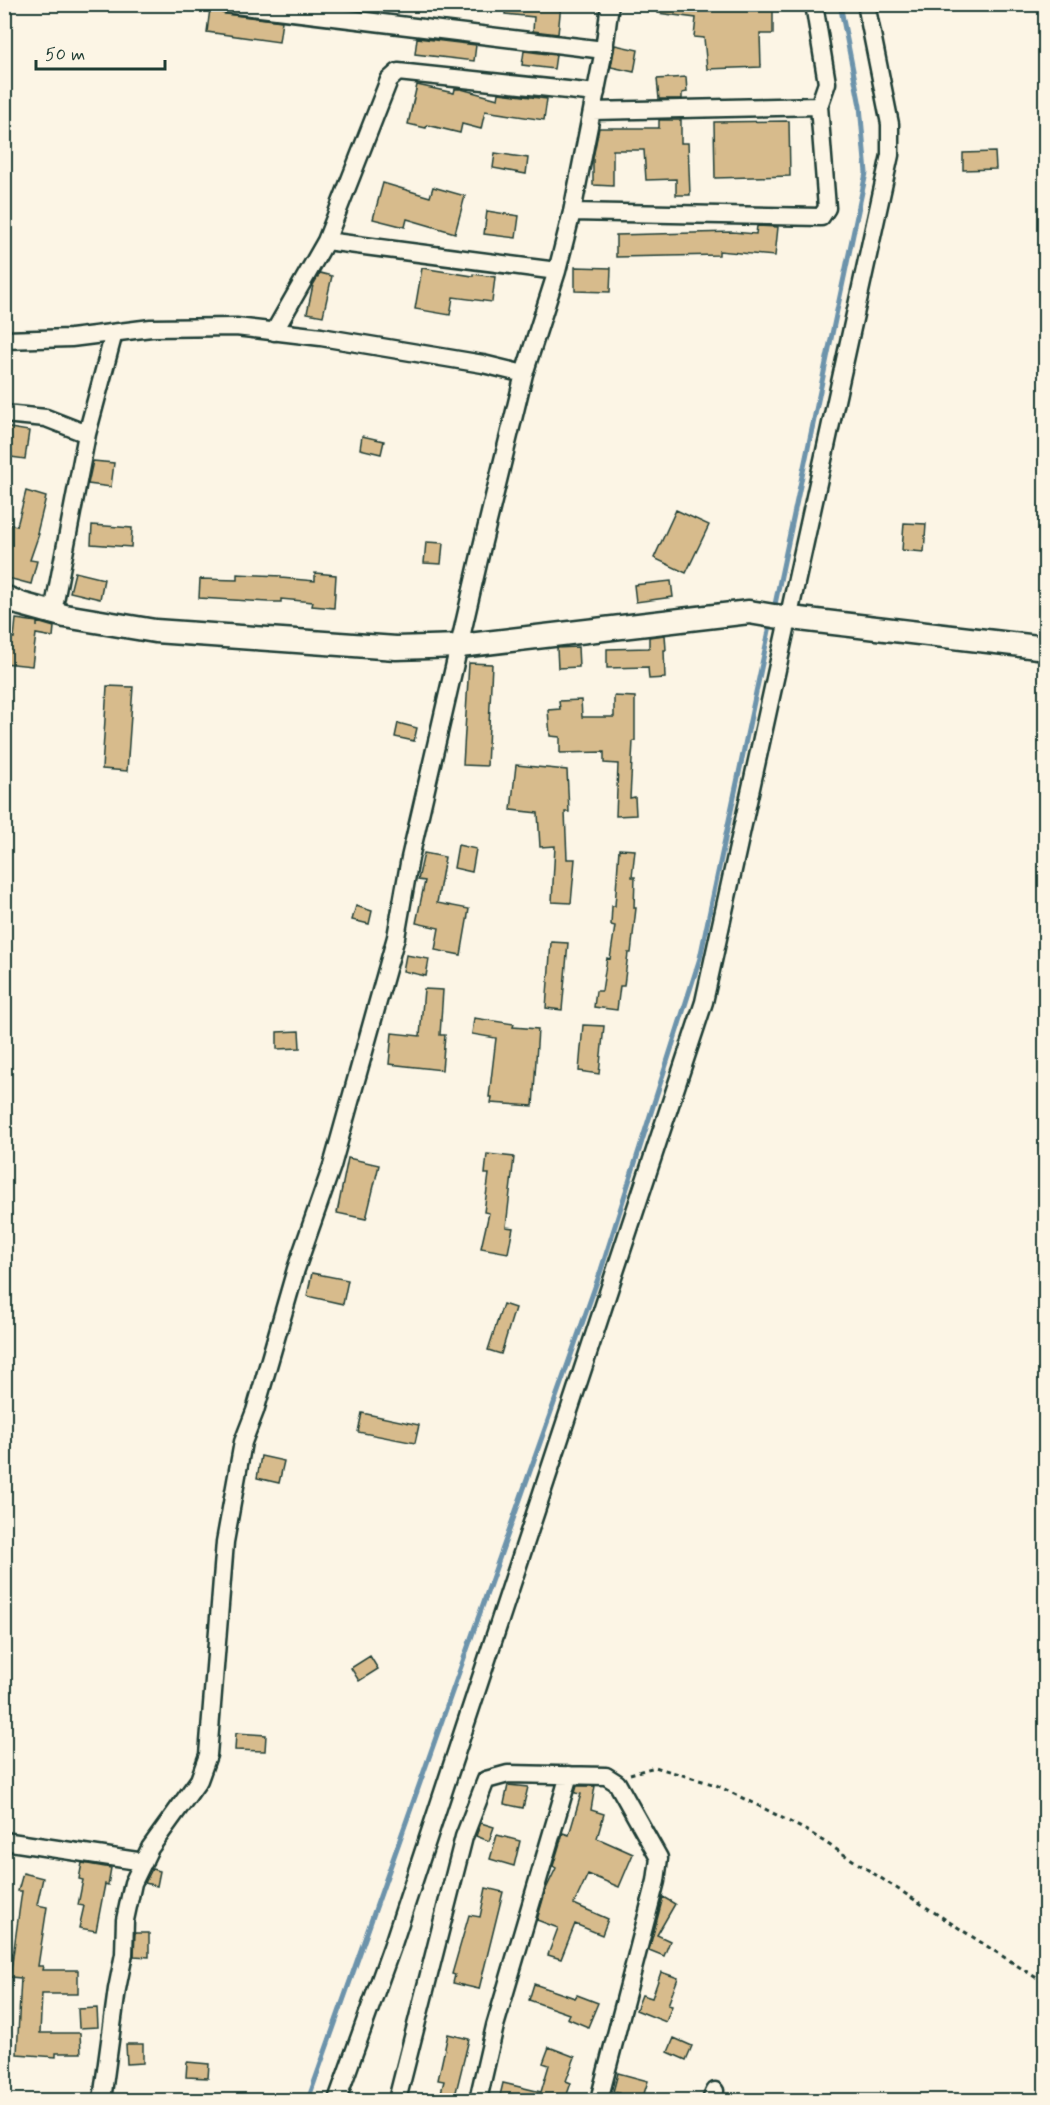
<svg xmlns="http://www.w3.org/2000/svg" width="1050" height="2105" font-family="Mynerve,sans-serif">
<rect width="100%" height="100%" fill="#fcf5e5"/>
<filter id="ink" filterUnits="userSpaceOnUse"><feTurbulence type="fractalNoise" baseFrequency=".0167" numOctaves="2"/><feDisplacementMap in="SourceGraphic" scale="12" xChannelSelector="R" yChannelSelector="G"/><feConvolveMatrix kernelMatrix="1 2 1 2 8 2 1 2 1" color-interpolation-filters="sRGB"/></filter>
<g filter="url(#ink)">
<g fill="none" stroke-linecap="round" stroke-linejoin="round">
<path stroke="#6c93ab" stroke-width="5" d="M774,609L866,173L860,106L840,4
M308,2100L601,1270L700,958L771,621"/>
</g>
<path fill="#d7bb8c" stroke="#1f3d34" stroke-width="1.5" d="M506,4H561L558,34L533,31L534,17L505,14Z
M658,4H718V8L773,9V34H760L761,67L707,69L704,38L694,37L696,18L658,13Z
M210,9L218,11L225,14L282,21L279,42L207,32Z
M417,38L476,45L474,61L415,54Z
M615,45L638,50L634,72L611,67Z
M524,51L556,55L554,69L522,65Z
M686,77L687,92L682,93V99H659L657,79Z
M417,85L454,93L455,89H461L498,99L499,93L547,99L544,120L485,111L481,129L462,124L460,133L427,125L426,128L408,124Z
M659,120H681V143H688L690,195H676V179L646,180L644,150H613V186L593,185V158L599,128H659Z
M789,121L790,176L715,178L714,122Z
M995,152L996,169L963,170V153Z
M495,153L528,158L526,174L493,168Z
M383,183L430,197L433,187L465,196L455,233L407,219L405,227L373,219Z
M487,211L519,216L516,238L484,234Z
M757,226L778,227L775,256L719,251V255L616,257V235L732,232L756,234Z
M575,267L611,268L610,292L575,291Z
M422,268L473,276V274L495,277L492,302L453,297L450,315L415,309Z
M320,273L332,276L323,316L307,313L313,285Z
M4,427L29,431L25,459L4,456Z
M362,436L384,441L381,454L360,449Z
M93,461L114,463L111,487L88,484Z
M26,491L46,497L37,533L39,534L30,560L37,561L31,584L4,577V523L17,526Z
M676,510L709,525L686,573L654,558Z
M904,523L926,524L924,552L902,550Z
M92,525L132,528L131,547L91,544Z
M426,542L443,543L441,564L424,563Z
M75,572L104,579L100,599L70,592Z
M315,573L336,575L334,608L312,606L313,602L281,599V602H268L199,598L200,579L237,580V574L281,576V578L315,581Z
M671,581L673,597L636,602L634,585Z
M16,619L37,622V627V622L54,627L53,637L36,634L32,666L4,663V636L14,638Z
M665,635L666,650H664L665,678L649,679L648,667L607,668V649L649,648V637Z
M578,647L579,667L558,668L557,648Z
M469,663L492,664L487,766L463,765Z
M107,686L133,687L127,771L102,769Z
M614,696L635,697V741H633L630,798L635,797L636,815L616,816L618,764L604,763V752L560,753V737L550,736L548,710L560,709L559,701L581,700L582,717H614Z
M398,723L417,728L414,741L395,737Z
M516,765L567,770L569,812H565L567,859H575L571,903L552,902L555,846L540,847L538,813L511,810Z
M458,845L476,849L472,872L454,868Z
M619,849L635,850L632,877H635L634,908H636L631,953H628L624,986H620L617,1010L594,1007L596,991H602L607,958L610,959L615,926L611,925L612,906H615Z
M424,853L445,857L437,903L469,909L461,955L435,950L439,928L416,923L425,881L418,880Z
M356,906L372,911L369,924L352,920Z
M551,942L568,943L562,1010L546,1008Z
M406,955L429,959L426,976L403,971Z
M424,989L443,990L440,1035H445L442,1070L389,1064L392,1033L420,1036Z
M474,1018L514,1024L513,1027L538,1029L533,1106L491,1103L492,1097H489L496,1038L472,1034Z
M583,1025L604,1026L599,1074L579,1071Z
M299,1031L300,1048L277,1049V1032Z
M487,1154L514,1157L506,1227L513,1228L508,1253L481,1248L489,1213L484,1212L489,1174H485Z
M348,1158L379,1165L366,1219L337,1213Z
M312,1273L348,1280L343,1304L307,1296Z
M503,1304L515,1308L501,1354L488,1350Z
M362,1413L419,1425L415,1443L358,1432Z
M261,1456L284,1461L279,1483L257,1478Z
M370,1656L378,1669L359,1681L351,1668Z
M236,1733L266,1735L265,1751L235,1750Z
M508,1785L528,1787L523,1808L504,1804Z
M577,1786H595L591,1810L604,1814L597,1838L633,1854L619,1887L588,1874L574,1904L608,1919L602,1935L575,1924L561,1959L548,1955L558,1928L537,1920L546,1889L556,1868L553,1866L563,1833L569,1835L581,1794L575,1793Z
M481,1823L494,1827L489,1841L476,1836Z
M497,1835L520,1841L514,1866L490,1859Z
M82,1863L111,1868L108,1885L105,1884L96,1931L79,1928L84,1906L78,1905L83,1880L79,1879Z
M152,1869L160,1871L157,1886L145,1883Z
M23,1873L43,1878L37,1905L47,1907L38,1966H43L42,1970H78V1994H42L40,2033H80L81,2053H56V2057L17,2054L21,1978L10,1977L22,1891H18Z
M486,1888L503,1892L479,1989L453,1983L455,1975L452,1974L469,1915L480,1917Z
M663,1897L675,1904L657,1935L670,1941L664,1956L649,1950Z
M135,1933H149V1957L134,1956Z
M661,1972L678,1978L668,2005L672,2006L666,2022L636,2010L642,1995L652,1998Z
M534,1984L575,1998L577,1995L598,2003L588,2027L567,2018L569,2014L529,2000Z
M97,2008L98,2027L79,2028L78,2009Z
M448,2034L469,2039L454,2100H439L444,2081L438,2080Z
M674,2038L692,2046L686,2060L668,2052Z
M126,2044H143V2063L127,2064Z
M549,2047L575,2057L566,2081L571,2083L565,2100H499L503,2083L541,2092L549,2065L543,2063Z
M187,2062L209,2064L208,2078L186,2077Z
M618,2073L648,2081L642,2100H618L620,2093L613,2092Z"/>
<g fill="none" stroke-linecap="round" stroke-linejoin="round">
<defs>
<path id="street" d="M226,4L604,50
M592,111L819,106
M572,212L821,217L827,208L819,106L827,83L814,4
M326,241L557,271
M274,332L326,241L389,80L398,72L596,93
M4,340L71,338L151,328L236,327L321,337L483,364L524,374
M4,414L46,418L87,434
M53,612L87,434L114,333
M4,1841L144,1862
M102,2100L117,1989L124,1954L125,1920L133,1883L150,1848L199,1780L208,1755L225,1542L243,1442L255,1411L296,1269L332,1166L396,937L410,858L483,542L524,374L557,271L572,212L604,50L610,4
M337,2100L393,1944L704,1002L890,155V124L866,4
M397,2100L464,1837L486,1780L508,1774L606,1776L617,1783L659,1858L656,1881L599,2100
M478,2100L495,2026L569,1775
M711,2100L715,2091"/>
<path id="secondary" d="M4,597L21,604L65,616L155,631L396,648L460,646L749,612L774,616L1046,648"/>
</defs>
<use href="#street" stroke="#1f3d34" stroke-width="21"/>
<use href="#secondary" stroke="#1f3d34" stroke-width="27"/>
<path stroke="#1f3d34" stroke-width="3" stroke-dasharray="4.5 4.5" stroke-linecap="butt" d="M630,1774L655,1767L716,1785L767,1810L809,1832L1046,1984"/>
<use href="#street" stroke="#fcf5e5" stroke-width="16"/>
<use href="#secondary" stroke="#fcf5e5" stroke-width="22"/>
</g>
</g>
<rect width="1050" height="2105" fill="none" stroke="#fcf5e5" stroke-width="24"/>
<rect x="12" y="12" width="1026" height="2081" fill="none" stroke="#1f3d34" stroke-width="2" filter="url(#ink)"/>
<path d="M36 60v9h129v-9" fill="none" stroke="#1f3d34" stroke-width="3"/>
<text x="45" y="60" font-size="18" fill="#1f3d34" stroke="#fcf5e5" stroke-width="4.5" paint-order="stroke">50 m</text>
</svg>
